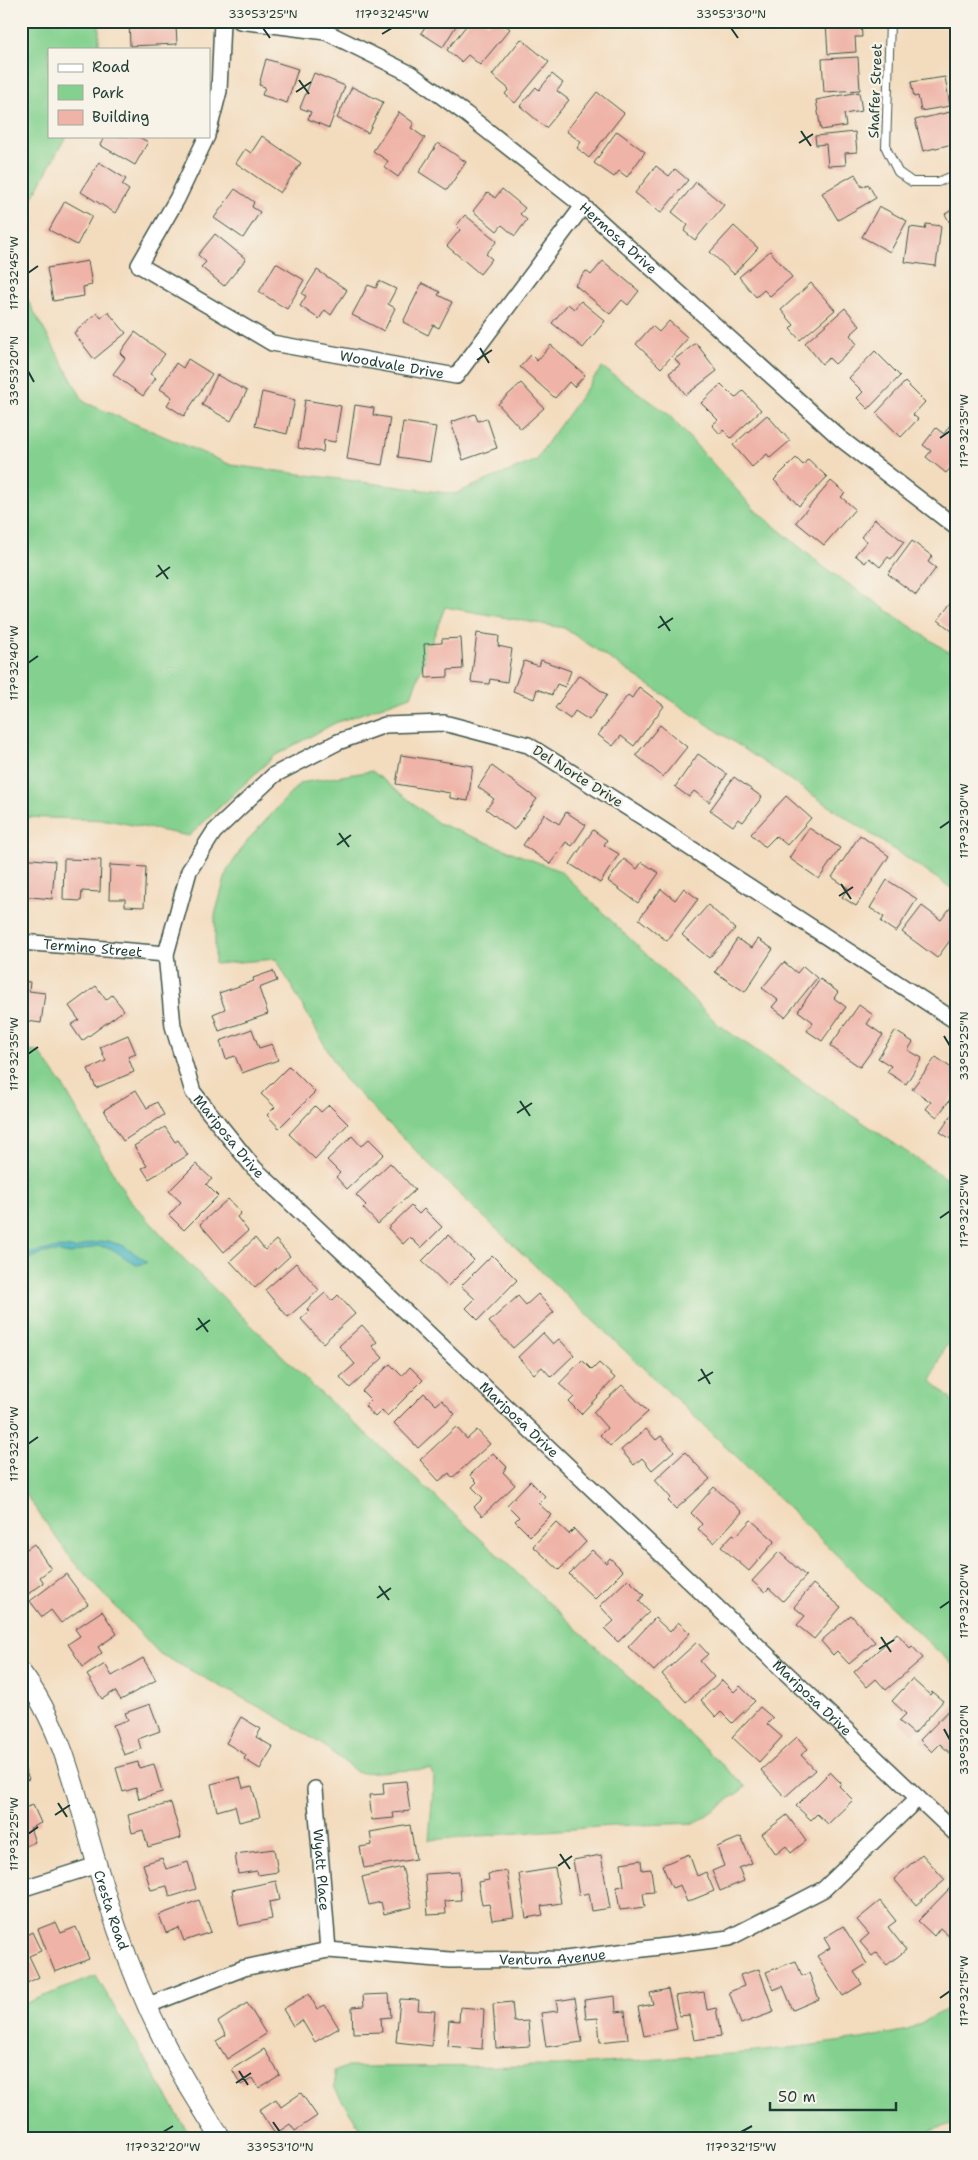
<svg xmlns="http://www.w3.org/2000/svg" width="978" height="2160" font-family="'Shantell Sans',sans-serif">
<rect width="100%" height="100%" fill="#f7f3e8"/>
<filter id="ink" filterUnits="userSpaceOnUse"><feTurbulence type="fractalNoise" baseFrequency=".02" numOctaves="2"/><feDisplacementMap in="SourceGraphic" scale="10" xChannelSelector="R" yChannelSelector="G"/><feConvolveMatrix kernelMatrix="1 2 1 2 8 2 1 2 1" color-interpolation-filters="sRGB"/></filter>
<filter id="wash" filterUnits="userSpaceOnUse"><feTurbulence type="fractalNoise" baseFrequency=".0096" numOctaves="4" result="noise"/><feDisplacementMap in="SourceGraphic" scale="20" xChannelSelector="R" yChannelSelector="G"/><feGaussianBlur stdDeviation="1.12" result="paint"/><feColorMatrix in="noise" values="0 0 0 0 0 0 0 0 0 0 0 0 0 0 0 0 0 1.4 0 .05"/><feComposite in="paint" operator="in"/></filter>
<g filter="url(#wash)">
<rect width="100%" height="100%" fill="#f3dbbd"/>
<path fill="#84d18f" stroke="#528762" d="M21,21H99V49H49V136H66L21,219Z
M21,288L84,402L231,465L454,494L537,460L545,446L602,367L667,413L755,510L825,568L957,658V892L564,628L445,607L411,696L335,723L274,756L189,836L107,820L21,817Z
M372,771L438,823L560,871L720,1026L957,1186V1336L944,1349L931,1381L957,1405V1669L858,1576L736,1456L449,1184L344,1079L276,959L215,964V915L227,871L247,841L300,783Z
M21,1051L39,1052L62,1084L127,1197L184,1259L315,1388L410,1473L746,1787L696,1823L611,1826L429,1840L434,1777L430,1769L358,1773L323,1745L278,1717L160,1654L72,1560L21,1488Z
M96,1976L183,2124L192,2139H21V2005Z
M950,2007L957,2009V2122L905,2139H367L335,2089L334,2072L345,2067L561,2066L757,2052L861,2039L908,2030Z"/>
<path fill="#46b5c1" stroke="#32797a" d="M108,1241L124,1246L146,1261V1263L136,1265L111,1248L97,1246L71,1254L59,1252L44,1253L29,1259V1254C40,1251 65,1245 75,1249L87,1244Z"/>
<g id="blocks">
<path fill="#efb3a7" d="M129,21H167L168,26H176L177,44L130,46Z
M416,21H459L443,47L421,33L425,27Z
M470,21H484L488,24L490,21H500L510,29L480,65L468,55L461,62L447,50Z
M861,21L862,37H855L856,52L828,54L826,22Z
M521,39L549,62L515,103L505,94L509,89L492,75Z
M858,57L860,90L824,92L822,59Z
M266,59L298,69L287,103L262,95L265,87L259,85Z
M314,73L345,86L329,128L308,119L311,112L300,108Z
M552,74L563,83L557,91L569,100L546,128L520,106L536,87L539,90Z
M945,77L950,106L921,111L918,96L914,97L911,82Z
M352,87L383,102L368,133L337,118Z
M597,92L624,113L589,158L577,148L581,142L566,131Z
M859,92L862,111L844,114L846,126L821,130L816,100Z
M399,112L414,123L411,128L425,138L398,177L384,167L388,161L373,151Z
M950,112L957,143L923,151L915,120Z
M617,131L645,152L627,177L619,171L614,177L594,163Z
M855,132L857,152L845,153L846,165L828,166L826,144L816,145L815,136Z
M105,136H137L148,142L135,165L100,145Z
M262,136L301,163L280,193L236,163L245,149L251,153Z
M438,143L466,162L447,190L419,172Z
M99,162L126,179L122,185L129,190L115,213L81,192Z
M656,166L669,176L675,169L688,180L661,213L635,193Z
M855,174L862,187L868,184L876,198L838,220L822,193Z
M696,182L724,205L695,240L684,231L688,225L672,212Z
M235,189L254,202L252,207L260,212L243,238L214,218Z
M502,189L525,208L520,214L527,220L515,236L502,225L497,231L473,211L488,192L495,198Z
M65,201L92,216L77,245L49,230Z
M879,206L907,221L890,252L862,237Z
M957,207V236L945,214Z
M465,215L497,241L486,254L492,259L480,274L447,246L460,230L456,226Z
M926,224L941,226L936,266L905,262L910,227L925,229Z
M734,226L758,248L734,274L710,252Z
M215,234L246,259L224,286L201,267L206,262L198,255Z
M770,251L792,277L770,296L764,290L756,297L739,277Z
M88,261L92,285L83,287L84,296L53,301L47,268Z
M603,261L639,291L628,305L622,300L610,314L575,285L586,271L591,275Z
M276,263L304,280L287,309L259,292Z
M317,270L347,290L331,315L325,310L319,319L300,306L306,296L302,294Z
M379,281L396,289L388,304L395,308L384,331L352,315L368,285L376,288Z
M422,283L440,292L438,295L452,302L439,328L433,325L428,335L403,322Z
M811,283L835,310L800,340L790,329L794,325L781,310Z
M581,301L605,321L583,348L552,323L568,304L574,309Z
M845,308L860,326L850,335L857,344L835,364L829,358L822,364L805,343Z
M108,312L126,333L94,359L74,333L97,313L101,318Z
M669,321L688,338L661,368L636,344L652,326L659,332Z
M135,332L165,354L150,374L156,378L143,396L113,374L125,358L120,353Z
M696,343L717,371L686,395L669,373L680,365L675,359Z
M551,345L585,375L574,387L569,382L555,398L520,367L531,355L537,361Z
M875,351L900,376L868,409L857,398L863,392L849,378Z
M188,359L212,374L184,416L167,405L172,397L160,389L176,363L183,368Z
M217,375L247,391L231,421L202,405Z
M905,382L925,402L913,415L918,419L901,437L876,413Z
M521,383L544,408L521,429L498,404Z
M721,384L735,398L743,391L761,410L731,438L723,430L720,434L712,425L718,420L701,403Z
M262,392L295,400L287,434L255,426Z
M305,400L341,406L335,442L324,440L323,452L298,448Z
M355,405L374,408L373,415L390,418L382,465L347,459Z
M475,414L478,421L487,418L497,448L463,460L451,422Z
M767,415L790,441L770,458L767,454L752,467L733,445Z
M403,422L436,427L430,462L398,457Z
M950,425L957,430V460L946,473L926,457L931,451L923,445L936,428L944,434Z
M796,458L803,465L808,459L827,477L799,506L774,480Z
M831,481L845,493L841,497L855,509L824,545L796,522Z
M875,519L904,542L891,559L888,557L880,567L869,558L865,563L855,555L867,541L861,537Z
M912,541L932,556L928,562L936,568L916,595L888,574Z
M957,595V635L938,620Z
M477,633L499,636L498,646L512,649L507,682L490,679L489,684L471,682Z
M461,638L463,669L448,670V677L426,678L424,644L442,643V639Z
M541,660L571,671L565,687L557,684L552,695L537,689L534,699L513,691L524,661L539,666Z
M579,675L607,695L589,720L575,711L570,719L555,708Z
M639,687L664,706L634,746L621,736L613,746L598,735L628,695L632,698Z
M660,725L687,747L663,777L636,755Z
M698,754L727,774L709,802L694,791L689,797L675,787Z
M401,755L473,766L468,801L450,798V793L396,784Z
M492,766L537,799L514,830L486,809L494,799L478,787Z
M734,777L762,797L743,822L738,819L733,826L710,810Z
M786,796L811,818L787,845L776,836L765,847L751,834Z
M566,812L586,825L572,846L566,842L550,864L523,845L544,814L559,824Z
M809,828L840,848L819,879L789,858Z
M593,830L607,840L604,845L619,854L600,883L570,864Z
M860,835L889,856L856,906L842,897L848,888L832,877Z
M21,858L55,861L52,899L21,896Z
M64,859L101,860L100,892L82,891L81,901L63,900Z
M624,859L637,869L642,862L659,873L638,903L608,881Z
M110,865L146,867L144,907L125,906V899H109Z
M887,880L917,899L896,932L881,922L884,917L870,908Z
M684,888L698,899L667,941L639,919L661,889L675,900Z
M957,899V931L937,958L902,932L922,906L941,920Z
M708,905L735,929L709,958L682,935Z
M737,939L752,948L758,939L773,949L745,992L715,972Z
M784,962L797,973L803,966L817,978L785,1017L772,1007L778,1000L762,988Z
M273,971L277,981L259,988L268,1014L219,1031L213,1014L225,1009L219,993L254,981L253,978Z
M820,979L838,992L834,998L846,1007L822,1041L807,1031L813,1022L798,1011Z
M21,981L30,982L29,991L45,993L41,1023L21,1020Z
M96,986L106,1000L112,995L124,1010L82,1041L71,1025L79,1020L69,1006Z
M859,1005L873,1015L867,1024L883,1035L860,1067L830,1046Z
M252,1029L259,1048L272,1044L278,1060L242,1073L235,1056L226,1059L220,1041Z
M895,1031L913,1042L908,1050L922,1058L906,1084L887,1072L891,1066L878,1058Z
M128,1035L136,1054L128,1057L134,1072L96,1088L88,1069L106,1061L100,1047Z
M936,1057L957,1072V1090L937,1117L926,1109L931,1102L912,1089Z
M289,1066L315,1092L279,1128L267,1115L275,1107L261,1094Z
M136,1090L147,1108L157,1102L164,1115L123,1141L104,1110Z
M329,1105L348,1124L315,1159L289,1134L315,1106L321,1112Z
M957,1107V1143L940,1132Z
M165,1127L175,1142L178,1140L188,1155L149,1179L142,1168L147,1166L134,1146Z
M352,1136L361,1146L369,1139L384,1154L347,1189L336,1177L340,1173L327,1160Z
M390,1163L415,1190L378,1224L363,1208L366,1205L356,1195Z
M196,1164L212,1179L206,1184L218,1196L184,1230L169,1215L181,1202L169,1191Z
M228,1199L241,1213L237,1217L248,1231L224,1252L200,1224Z
M411,1206L419,1214L424,1209L442,1227L421,1248L410,1237L403,1244L388,1228Z
M448,1235L474,1260L448,1286L422,1261Z
M255,1238L265,1250L276,1240L290,1256L255,1288L230,1261Z
M492,1255L517,1280L478,1320L466,1308L475,1299L461,1286Z
M296,1263L319,1290L288,1317L265,1290Z
M325,1293L332,1301L338,1295L355,1314L323,1343L301,1319L309,1312L307,1309Z
M538,1294L554,1312L513,1348L489,1322L518,1296L526,1305Z
M362,1325L377,1342L372,1346L383,1358L350,1388L340,1377L355,1364L339,1346Z
M543,1333L553,1344L559,1339L574,1355L551,1377L542,1367L534,1374L518,1357Z
M582,1360L592,1370L599,1363L615,1378L581,1414L569,1402L574,1397L559,1384Z
M390,1364L402,1376L410,1367L423,1380L387,1416L382,1410L375,1417L365,1406L371,1400L362,1391Z
M622,1385L648,1412L610,1446L600,1435L607,1428L593,1412Z
M424,1393L436,1405L442,1400L455,1414L418,1448L394,1423Z
M456,1427L467,1439L477,1430L490,1444L452,1478L449,1473L439,1481L420,1460Z
M646,1429L656,1440L661,1436L674,1451L652,1470L642,1458L634,1465L621,1450Z
M685,1452L710,1479L676,1509L668,1501L671,1498L655,1480Z
M493,1453L507,1467L503,1472L515,1485L482,1516L474,1507L483,1498L472,1487L477,1482L470,1475Z
M530,1481L545,1496L538,1503L551,1515L530,1536L515,1521L519,1517L507,1505Z
M714,1487L742,1512L714,1543L698,1529L702,1524L691,1513Z
M751,1520L775,1541L749,1571L721,1547L733,1534L736,1536Z
M556,1522L569,1534L574,1529L586,1542L559,1570L533,1546Z
M34,1544L51,1569L40,1577L44,1583L25,1596L21,1591V1553Z
M592,1550L606,1563L610,1558L623,1571L595,1599L569,1574Z
M779,1552L806,1576L783,1601L769,1588L765,1592L752,1581Z
M66,1574L88,1604L61,1623L51,1610L42,1617L30,1601Z
M628,1579L644,1595L639,1601L649,1612L618,1642L605,1629L614,1621L600,1606Z
M813,1584L841,1607L814,1639L797,1625L805,1616L794,1607Z
M102,1611L117,1634L98,1647L102,1653L83,1667L68,1644L80,1636L75,1629Z
M851,1615L875,1642L849,1664L837,1651L833,1655L821,1641Z
M655,1618L670,1632L678,1622L690,1633L654,1671L628,1647Z
M897,1633L910,1648L912,1646L923,1658L886,1690L876,1679L867,1687L854,1672Z
M697,1642L708,1654L700,1661L714,1677L686,1702L662,1674Z
M143,1658L156,1680L121,1700L115,1691L102,1699L87,1675L105,1664L112,1676Z
M912,1679L930,1695L932,1692L943,1701L914,1734L899,1721L906,1714L892,1701Z
M722,1680L734,1692L740,1686L755,1701L732,1723L721,1712L716,1717L701,1700Z
M957,1702V1752L953,1756L940,1744L932,1752L920,1740Z
M150,1704L160,1731L138,1739L141,1749L124,1755L113,1725L128,1720L125,1713Z
M760,1707L773,1718L767,1724L782,1737L759,1762L732,1737Z
M241,1717L261,1729L256,1737L273,1747L260,1769L244,1759L246,1755L226,1743Z
M797,1737L808,1749L801,1755L815,1770L785,1797L761,1770Z
M21,1760L29,1779L21,1782Z
M138,1762L139,1768L154,1764L162,1792L139,1799L136,1788L123,1792L116,1768Z
M830,1772L841,1783L839,1786L853,1800L828,1824L817,1814L811,1820L796,1806Z
M240,1777L243,1788L252,1786L260,1817L239,1822L235,1806L217,1811L211,1784Z
M406,1781L410,1811L393,1813L394,1818L372,1820L369,1795L384,1794L383,1783Z
M171,1803L181,1838L148,1847L143,1830L132,1833L128,1815Z
M33,1805L41,1823L30,1828L35,1842L21,1848V1809Z
M787,1815L806,1841L791,1853L786,1846L776,1854L762,1834Z
M410,1825L416,1859L364,1868L360,1847L372,1845L370,1832Z
M741,1837L752,1863L739,1868L744,1881L720,1891L712,1871L724,1866L717,1847Z
M274,1849L278,1872L258,1875L257,1871L238,1874L235,1854Z
M689,1854L697,1876L706,1872L714,1891L687,1902L680,1885L672,1888L662,1865Z
M922,1854L945,1880L916,1905L894,1879Z
M601,1855L610,1908L592,1911L589,1893L579,1895L573,1860Z
M162,1858L166,1869L188,1862L196,1889L170,1897L167,1886L151,1890L143,1864Z
M641,1860L642,1870L651,1869L654,1892L643,1893L645,1907L620,1910L616,1887L624,1886L621,1863Z
M402,1867L412,1907L384,1914L381,1902L369,1905L362,1877Z
M555,1868L561,1903L541,1906L543,1915L526,1918L519,1874Z
M507,1871L514,1917L492,1920L489,1904L482,1905L478,1882L489,1880L488,1874Z
M459,1872L461,1900L445,1901L446,1914L428,1915L425,1874Z
M276,1881L280,1900L269,1902L272,1919L239,1926L232,1890Z
M952,1886L957,1891V1934L952,1939L940,1928L934,1936L918,1921Z
M199,1900L211,1932L184,1941L179,1928L166,1933L159,1915Z
M880,1901L896,1921L888,1927L906,1950L887,1965L876,1953L872,1956L860,1942L869,1934L857,1920Z
M56,1922L61,1933L76,1927L89,1959L55,1972L38,1929Z
M843,1926L867,1964L854,1972L862,1984L843,1996L817,1956L830,1948L824,1938Z
M32,1932L41,1951L29,1956L39,1977L21,1986V1938Z
M796,1961L802,1976L809,1973L819,1999L793,2010L783,1986L773,1990L766,1972Z
M759,1969L774,2012L741,2024L729,1992L744,1986L740,1975Z
M668,1989L677,2029L644,2036L638,2007L653,2004L650,1993Z
M704,1992L707,2010L716,2008L721,2036L694,2040L689,2015L679,2016L675,1996Z
M309,1994L317,2009L325,2005L339,2028L315,2042L302,2020L293,2026L283,2009Z
M389,1994L391,2017L381,2018L382,2032L353,2033L352,2007L364,2006L363,1995Z
M615,1996L616,2012L625,2011L628,2039L600,2042L598,2018L586,2019L584,2000Z
M575,1998L582,2042L546,2047L541,2013L558,2011L556,2001Z
M400,1999L419,2000L418,2010L435,2011L432,2046L396,2042Z
M512,2002L514,2022L528,2021L530,2046L496,2048L493,2004Z
M247,2003L266,2034L227,2059L216,2041L226,2035L218,2022Z
M460,2007L484,2009L482,2049L447,2046L449,2020L459,2021Z
M264,2049L280,2075L259,2088L253,2078L241,2085L232,2069Z
M301,2093L317,2116L295,2131L290,2124L275,2134L259,2110L276,2099L281,2107Z"/>
</g>
</g>
<g filter="url(#ink)">
<use href="#blocks" fill-opacity="0" stroke="#3f5549" stroke-width="1"/>
<g fill="none" stroke-linecap="round" stroke-linejoin="round">
<defs>
<path id="service" d="M890,21L886,148L898,172L912,182H938L957,174"/>
<g id="minor">
<path id="s1" d="M240,21L326,32L411,74L466,114L583,206L841,439L957,528"/>
<path d="M209,130L219,91L222,21"/>
<path id="s2" d="M207,136L177,199L139,265L272,343L456,376L583,206"/>
<path id="s3" d="M21,942L166,954"/>
<path id="s4" d="M957,1022L655,825L528,745L444,723L385,725L338,742L274,775L214,832L189,871L166,954L173,1026L193,1092L254,1168L957,1835"/>
<path id="s5" d="M315,1789L328,1950"/>
<path d="M21,1889L97,1865"/>
<path id="s6" d="M146,2006L244,1968L328,1950L450,1960L565,1959L729,1938L824,1889L918,1798"/>
</g>
<g id="tertiary">
<path id="s7" d="M21,1672C64,1728 77,1799 97,1865C121,1948 151,2027 197,2100C205,2113 213,2127 222,2139"/>
</g>
</defs>
<use href="#service" stroke="#3f5549" stroke-width="10"/>
<use href="#minor" stroke="#3f5549" stroke-width="18"/>
<use href="#tertiary" stroke="#3f5549" stroke-width="21"/>
<use href="#service" stroke="#fff" stroke-width="8"/>
<use href="#minor" stroke="#fff" stroke-width="15"/>
<use href="#tertiary" stroke="#fff" stroke-width="19"/>
</g>
</g>
<path fill="none" stroke="#1f3d34" stroke-width="2" d="M263,28L270,38M731,28L738,38M382,34L392,28M299,80L309,94M296,92L311,82M801,131L811,146M799,143L813,134M28,273L38,266M480,348L489,363M477,360L492,350M28,371L34,382M940,438L950,431M158,565L168,579M156,577L170,567M660,616L670,631M658,628L673,618M28,663L38,656M940,828L950,821M339,833L349,847M337,845L351,835M841,884L851,899M839,896L853,887M944,1036L950,1046M28,1054L38,1047M520,1101L530,1116M517,1113L532,1103M940,1218L950,1211M198,1318L208,1332M196,1330L210,1320M701,1369L710,1384M698,1381L713,1372M28,1444L38,1437M379,1586L389,1600M377,1598L391,1588M940,1608L950,1601M881,1637L891,1652M879,1649L894,1640M944,1729L950,1740M58,1803L67,1817M55,1815L70,1805M28,1834L38,1827M560,1854L570,1869M558,1866L572,1856M940,1998L950,1991M239,2071L248,2085M236,2083L251,2073M273,2122L280,2132M163,2132L173,2126M741,2132L752,2126"/>
<g text-anchor="middle" dominant-baseline="central" stroke-width="4.5" stroke-linejoin="round" paint-order="stroke">
<g font-size="14" fill="#1f3d34" stroke="#f7f3e8">
<text transform="translate(875 91) rotate(-88)">Shaffer Street</text>
<text stroke="none"><textPath href="#s1" startOffset="446">Hermosa Drive</textPath></text>
<text stroke="none"><textPath href="#s2" startOffset="422">Woodvale Drive</textPath></text>
<text transform="translate(578 776) rotate(32)">Del Norte Drive</text>
<text stroke="none"><textPath href="#s3" startOffset="72">Termino Street</textPath></text>
<text stroke="none"><textPath href="#s4" startOffset="1192">Mariposa Drive</textPath></text>
<text stroke="none"><textPath href="#s4" startOffset="1598">Mariposa Drive</textPath></text>
<text stroke="none"><textPath href="#s4" startOffset="2002">Mariposa Drive</textPath></text>
<text stroke="none"><textPath href="#s5" startOffset="81">Wyatt Place</textPath></text>
<text stroke="none"><textPath href="#s7" startOffset="256">Cresta Road</textPath></text>
<text stroke="none"><textPath href="#s6" startOffset="416">Ventura Avenue</textPath></text>
</g>
</g>
<rect width="978" height="2160" fill="none" stroke="#f7f3e8" stroke-width="55"/>
<rect x="48" y="48" width="162" height="90" fill="#f7f3e8" stroke="#a1aaa0"/>
<rect x="58" y="64" width="25" height="8" fill="#ffffff" stroke="#a1aaa0"/>
<text x="92" y="72" font-size="15" fill="#1f3d34">Road</text>
<rect x="58" y="85" width="25" height="15" fill="#84d18f" stroke="#a1aaa0"/>
<text x="92" y="98" font-size="15" fill="#1f3d34">Park</text>
<rect x="58" y="110" width="25" height="15" fill="#efb3a7" stroke="#a1aaa0"/>
<text x="92" y="122" font-size="15" fill="#1f3d34">Building</text>
<path d="M770 2102v8h126v-8" fill="none" stroke="#1f3d34" stroke-width="2.5"/>
<text x="778" y="2102" font-size="15" fill="#1f3d34" stroke="#f7f3e8" stroke-width="4" paint-order="stroke">50 m</text>
<rect x="28" y="28" width="922" height="2104" fill="none" stroke="#1f3d34" stroke-width="2"/>
<g font-size="12" text-anchor="middle" fill="#1f3d34">
<text x="263" y="18">33°53'25"N</text>
<text x="392" y="18">117°32'45"W</text>
<text x="731" y="18">33°53'30"N</text>
<text transform="translate(14 273) rotate(-90)" y="4">117°32'45"W</text>
<text transform="translate(14 371) rotate(-90)" y="4">33°53'20"N</text>
<text transform="translate(964 431) rotate(-90)" y="4">117°32'35"W</text>
<text transform="translate(14 663) rotate(-90)" y="4">117°32'40"W</text>
<text transform="translate(964 821) rotate(-90)" y="4">117°32'30"W</text>
<text transform="translate(964 1046) rotate(-90)" y="4">33°53'25"N</text>
<text transform="translate(14 1054) rotate(-90)" y="4">117°32'35"W</text>
<text transform="translate(964 1211) rotate(-90)" y="4">117°32'25"W</text>
<text transform="translate(14 1444) rotate(-90)" y="4">117°32'30"W</text>
<text transform="translate(964 1601) rotate(-90)" y="4">117°32'20"W</text>
<text transform="translate(964 1740) rotate(-90)" y="4">33°53'20"N</text>
<text transform="translate(14 1834) rotate(-90)" y="4">117°32'25"W</text>
<text transform="translate(964 1991) rotate(-90)" y="4">117°32'15"W</text>
<text x="163" y="2151">117°32'20"W</text>
<text x="280" y="2151">33°53'10"N</text>
<text x="741" y="2151">117°32'15"W</text>
</g>
</svg>
